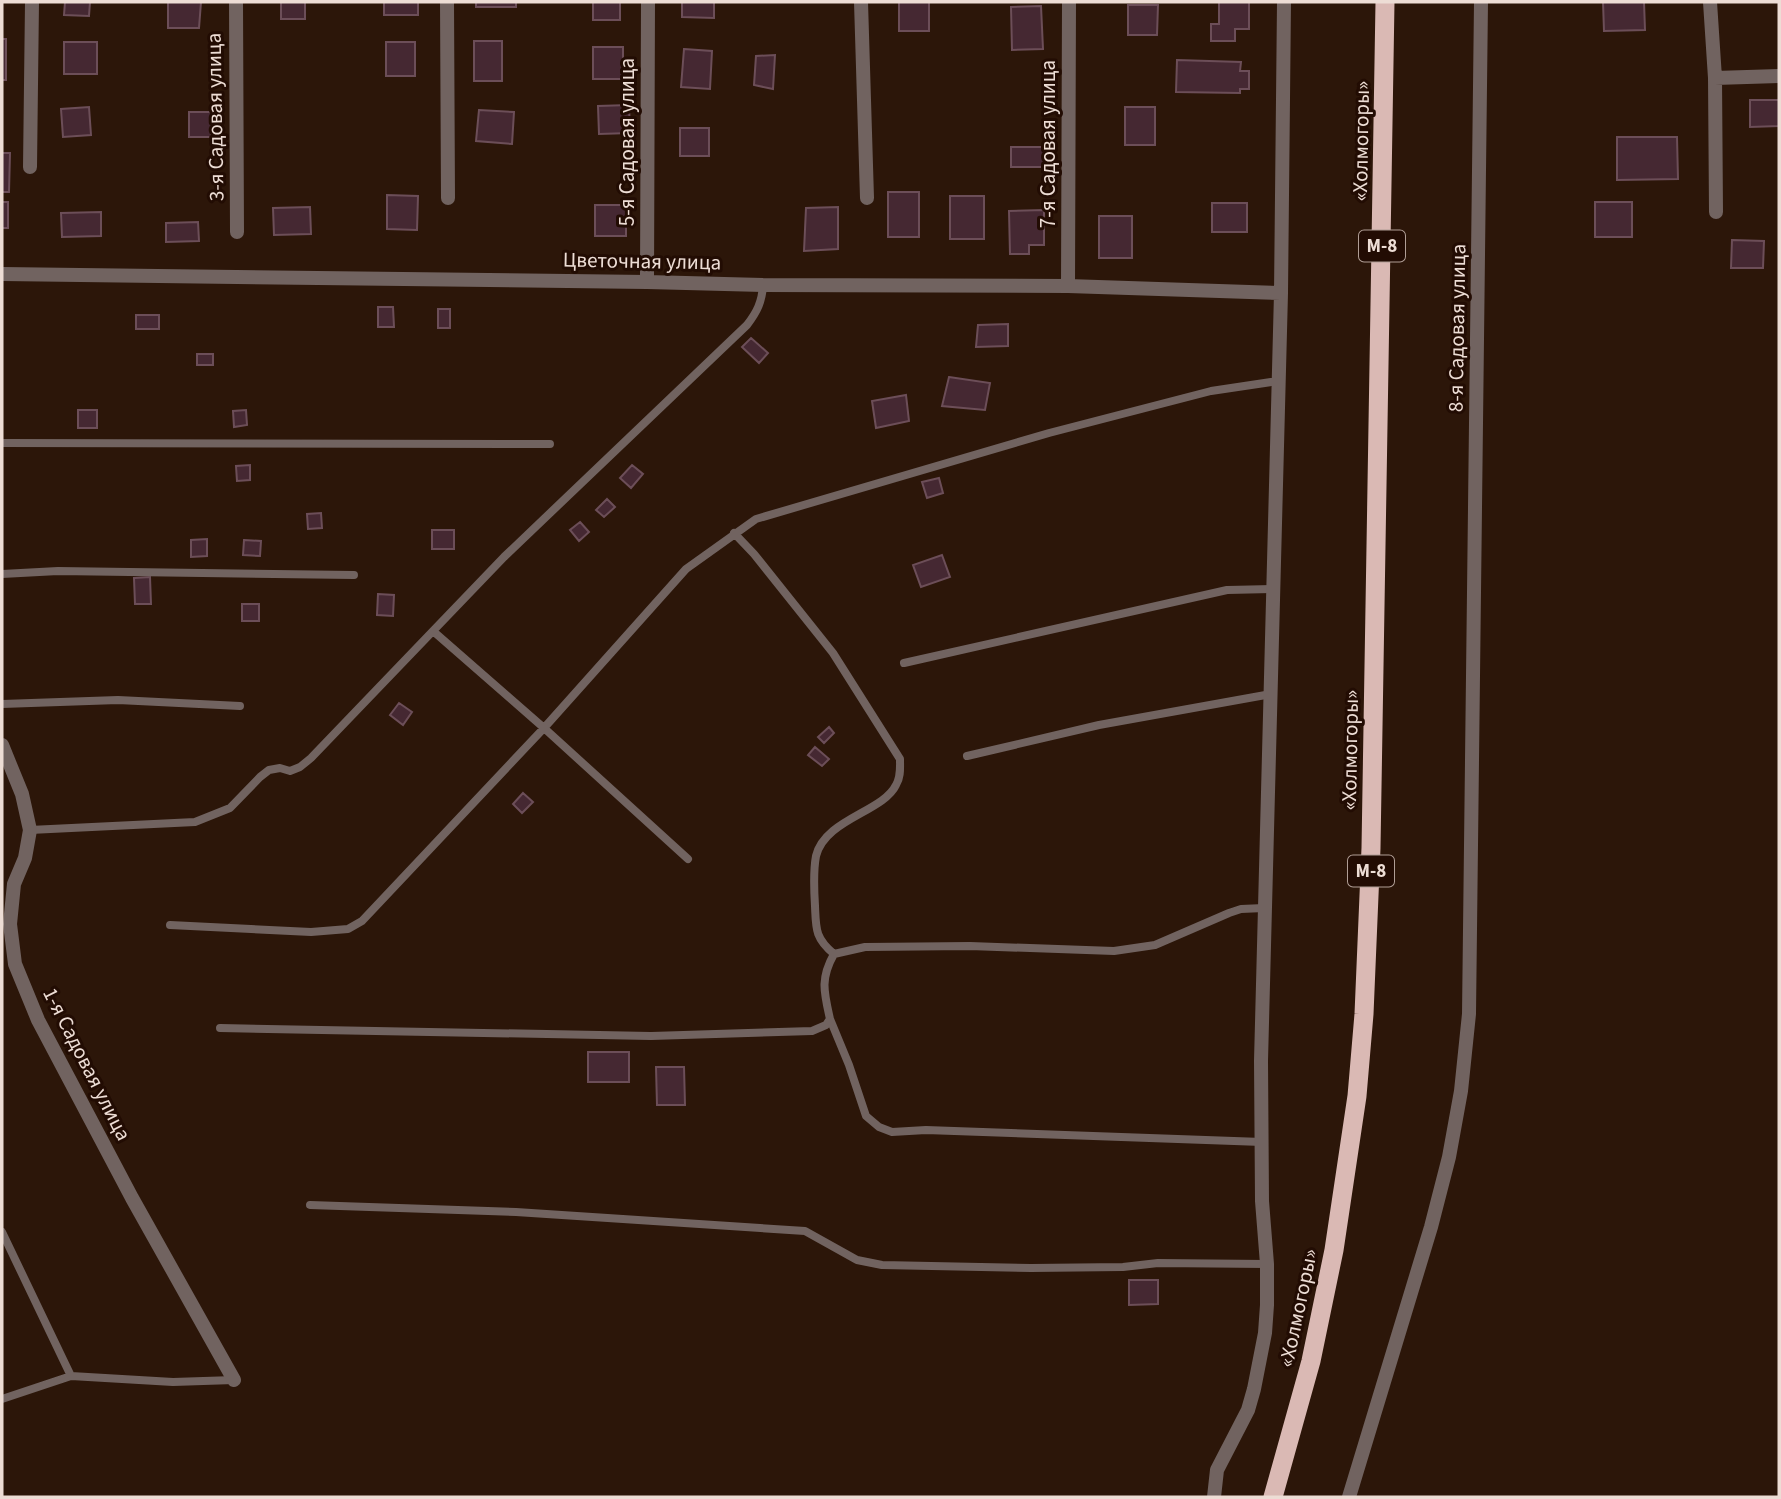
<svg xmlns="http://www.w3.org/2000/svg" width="1781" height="1499" font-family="'Source Sans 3',sans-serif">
<rect width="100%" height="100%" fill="#2c1609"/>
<path fill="#452832" stroke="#6c4e58" stroke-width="2" d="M65,2H90L89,16L64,15Z
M168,2H201L199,28H168Z
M281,2H305V19H281Z
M384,2H418V15H384Z
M476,2H516V7H476Z
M593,2H620V20H593Z
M682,2H714V18L682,17Z
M899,2H929V31H899Z
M1219,2H1249V29H1235V41H1211V24H1219Z
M1603,2H1644L1645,30L1604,31Z
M1128,5H1158L1157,35H1128Z
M1041,6L1043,49L1012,50L1011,7Z
M2,39H6V80H2Z
M474,41H502V81H474Z
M64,42H97V74H64Z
M386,42H415V76H386Z
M593,47H623V79H593Z
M684,49L712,51L710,89L681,87Z
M775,55L773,89L754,85L756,56Z
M1177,60L1241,62L1240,71H1249V89H1240V93L1176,92Z
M1750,100H1779V126L1750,127Z
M629,105L630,133L599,134L598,106Z
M89,107L91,135L63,137L61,109Z
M1125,107H1155V145H1125Z
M479,110L514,112L512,144L476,141Z
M189,112H211V137H189Z
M680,128H709V156H680Z
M1617,137H1677L1678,179L1617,180Z
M1011,147H1048V167H1011Z
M2,153H10L9,192H2Z
M888,192H919V237H888Z
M387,195L418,196L417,230L387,229Z
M950,196H984V239H950Z
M2,202H8V228H2Z
M1595,202H1632V237H1595Z
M1212,203H1247V232H1212Z
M595,205H626V236H595Z
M310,207L311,234L274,235L273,208Z
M838,207V249L804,251L806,208Z
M1044,210V245H1029V254H1010L1009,211Z
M101,212V236L62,237L61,213Z
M1099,216H1132V258H1099Z
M198,222L199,241L166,242V223Z
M1732,240L1764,241L1763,268H1731Z
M378,307H393L394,327H378Z
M438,309H450V328H438Z
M136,315H159V329H136Z
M1008,324V346L976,347L978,325Z
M751,338L768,353L759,363L742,347Z
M197,354H213V365H197Z
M949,377L990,383L985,410L942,406Z
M906,395L909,421L876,428L872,401Z
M78,410H97V428H78Z
M246,410L247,425L234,427L233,411Z
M250,465V480L237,481L236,466Z
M632,465L643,474L631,488L620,478Z
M939,478L943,493L927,498L922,482Z
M607,499L615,507L604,517L596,510Z
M321,513L322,528L308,529L307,514Z
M580,522L589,532L579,541L570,530Z
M432,530H454V549H432Z
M207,539V556L191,557V540Z
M244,540L261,541L260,556L243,555Z
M942,555L950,577L921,587L913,565Z
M150,577L151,604H135L134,578Z
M378,594L394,595L393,616L377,615Z
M242,604H259V621H242Z
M399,703L412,712L403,725L390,715Z
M829,727L834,733L824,743L818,737Z
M815,747L829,759L822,766L808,755Z
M523,793L533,802L522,813L513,804Z
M588,1052H629V1082H588Z
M656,1067H684L685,1105H657Z
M1129,1280H1158V1304L1129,1305Z"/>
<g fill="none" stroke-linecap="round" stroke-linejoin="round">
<path stroke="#716360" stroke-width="8" d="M2,443L550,444
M734,533L754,554L833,653L900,759C900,768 901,777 896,785C883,812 825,819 816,856C813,872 814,890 815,906C816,929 815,938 834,954
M2,574L58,571L354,575
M433,631L544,728L688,859
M904,663L1227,590L1273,589
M2,704L118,700L240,706
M967,756L1099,725L1271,694
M30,830L195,822L230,808L260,777L269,770L280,768L290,771L300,767L311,758L504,557L747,325C757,312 762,302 763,285
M170,925L311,932L348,929L362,921L544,728L686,569L756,519L1049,433L1211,391L1278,381
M830,1019L849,1065L866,1116L879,1127L892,1132L926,1130L1262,1142
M220,1028L651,1036L812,1031L826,1025L830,1019C824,992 820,979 834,954L865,947L970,946L1114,951L1155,945L1229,913L1241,909L1264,908
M310,1205L516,1212L805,1231L857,1260L882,1265L1031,1268L1123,1267L1158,1263L1267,1264
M2,1232L71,1376
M2,1399L71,1376L173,1382L234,1380"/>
<path stroke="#716360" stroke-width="14" d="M236,2L237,232
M447,2L448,198
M861,2L867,198
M1710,2L1715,78L1716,212
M1715,78L1779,76
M30,167L32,2
M2,274L647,282L763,285L1068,286L1281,293
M647,282L648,2
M1068,286L1069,2
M2,745L22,794L30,830L25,858L14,884L10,924L15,964L38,1020L132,1198L234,1380
M1214,1497L1217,1470L1248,1410L1254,1389L1265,1333L1267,1305V1264L1262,1201L1261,1061L1281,293L1284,2
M1349,1497L1431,1227L1449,1157L1461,1091L1469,1014L1481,2"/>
<path stroke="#dab9b4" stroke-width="19" d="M1273,1497L1311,1361L1334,1250L1357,1096L1364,1014L1371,848L1385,2"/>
</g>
<g text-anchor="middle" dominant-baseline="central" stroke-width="6" stroke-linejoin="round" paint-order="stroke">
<g fill="#220c03" stroke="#b09e96" stroke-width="2">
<rect x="1359" y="230.5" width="46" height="31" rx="5"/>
<rect x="1348" y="855.5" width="46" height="31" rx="5"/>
</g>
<g font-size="19" font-weight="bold" fill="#edddd5">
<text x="1382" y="246">М-8</text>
<text x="1371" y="871">М-8</text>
</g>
<g font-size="21" fill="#edddd5" stroke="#220c03">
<text transform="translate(215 117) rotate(-91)">3-я Садовая улица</text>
<text transform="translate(1361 141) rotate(-89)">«Холмогоры»</text>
<text transform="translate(627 142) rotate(-90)">5-я Садовая улица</text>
<text transform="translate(1048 144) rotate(-90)">7-я Садовая улица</text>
<text transform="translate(642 261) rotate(1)">Цветочная улица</text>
<text transform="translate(1457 328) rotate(-89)">8-я Садовая улица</text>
<text transform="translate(1350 750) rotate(-89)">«Холмогоры»</text>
<text transform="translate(87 1064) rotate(63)">1-я Садовая улица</text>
<text transform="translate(1298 1308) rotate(-78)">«Холмогоры»</text>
</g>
</g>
<rect width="1781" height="1499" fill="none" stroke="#edddd5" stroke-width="7"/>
</svg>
